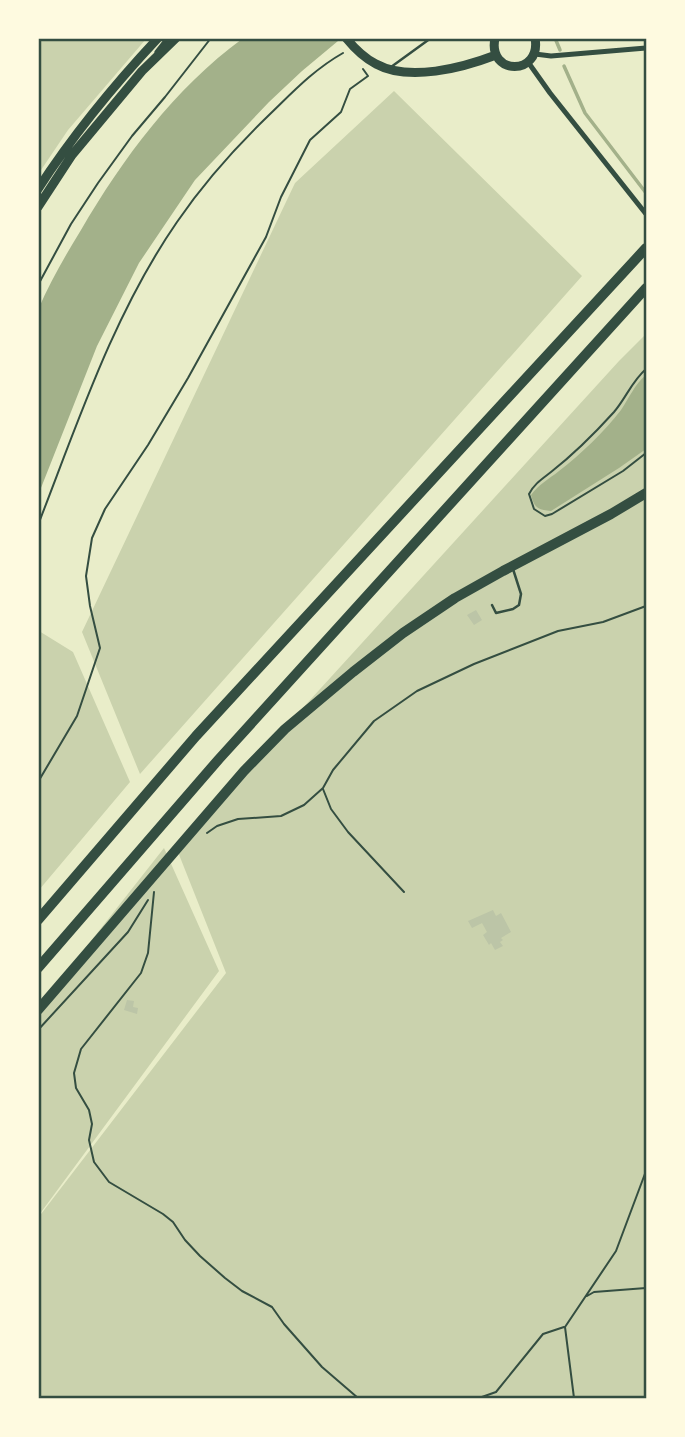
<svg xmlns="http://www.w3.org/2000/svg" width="685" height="1437" font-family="Lato,sans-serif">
<rect width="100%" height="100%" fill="#e9edc9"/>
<path fill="#cad2ad" d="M39,38L146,39L68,130L39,173Z
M394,91L582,276L140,774L82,632L295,183Z
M646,334V1398H39L38,1218L226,973L176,847L619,361Z
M39,631L73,652L130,782L39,890Z
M164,848L219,971L39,1215V1007Z"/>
<path fill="#a3b18a" d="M242,39L336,38L338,41L302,71L269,102L195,180L139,263L97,346L39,493L38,310C50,282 65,256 81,230C123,158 175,88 242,39Z
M646,375V449L619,468L551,511C539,510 534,508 531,495C539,484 549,479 559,471C581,454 604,432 621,410C629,398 635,384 646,375Z"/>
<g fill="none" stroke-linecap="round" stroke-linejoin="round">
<path stroke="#a3b18a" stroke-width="3.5" d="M555,38L560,50
M564,66L585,113L646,193"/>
</g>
<path fill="#bcc5a7" d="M476,610L482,620L474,625L467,615Z
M493,910L496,916L501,913L511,932L501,938L503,940L500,942L503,946L495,950L491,943L489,945L483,935L487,932L482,923L472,928L468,921Z
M127,1000L134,1001L133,1007L138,1008L137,1014L124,1010Z"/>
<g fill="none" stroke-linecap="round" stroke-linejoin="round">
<path stroke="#344e41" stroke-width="2" d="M38,285L71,224L98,183L132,136L165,97L211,38
M646,369C632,381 626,398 614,412C595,433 574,454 551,472C542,479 534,484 529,494L534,509L545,516L552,514L623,471L646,453
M38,525C78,422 114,313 177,222C203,184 234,149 267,117C292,93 313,70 343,53
M38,782L77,716L100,648L90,606L86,576L92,538L105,509L148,445L188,378L266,237L281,197L310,140L341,112L350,89L368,76L363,69
M323,789L331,809L348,832L404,892
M207,833L217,826L238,819L281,816L304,805L323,788L333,770L374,721L417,691L474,664L558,631L603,622L646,606
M154,892L148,953L141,973L81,1049L74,1073L76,1088L89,1110L92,1124L89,1140L94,1162L109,1182L163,1214L173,1222L185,1240L200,1256L225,1278L242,1291L272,1307L284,1324L322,1367L358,1398
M38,1030L128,932L148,900
M587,1296L594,1292L646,1288
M479,1398L496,1392L543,1334L564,1327
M574,1398L565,1327L616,1251L646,1171"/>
<path stroke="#344e41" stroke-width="2.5" d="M391,67L431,38
M492,605L496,613L513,609L519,605L521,594L513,569"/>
<path stroke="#344e41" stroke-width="5" d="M157,52L168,38
M535,54L551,56L646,48
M528,62L550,93L646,214"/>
<path stroke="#344e41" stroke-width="9" d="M346,38C355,49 364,58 376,64C409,82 462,68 496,55
M495,38C487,76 542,76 535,38
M38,189C73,135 114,85 158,38
M38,207L72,155L142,71L176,38"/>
<path stroke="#344e41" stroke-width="10" d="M38,920L196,736L646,248
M38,968L219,759L646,288
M38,1010L244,771L285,729L353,672L403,633L455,598L503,571L611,514L646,493"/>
</g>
<rect width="685" height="1437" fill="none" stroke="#fefae0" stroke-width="80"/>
<rect x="40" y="40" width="605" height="1357" fill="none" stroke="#344e41" stroke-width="2.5"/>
</svg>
